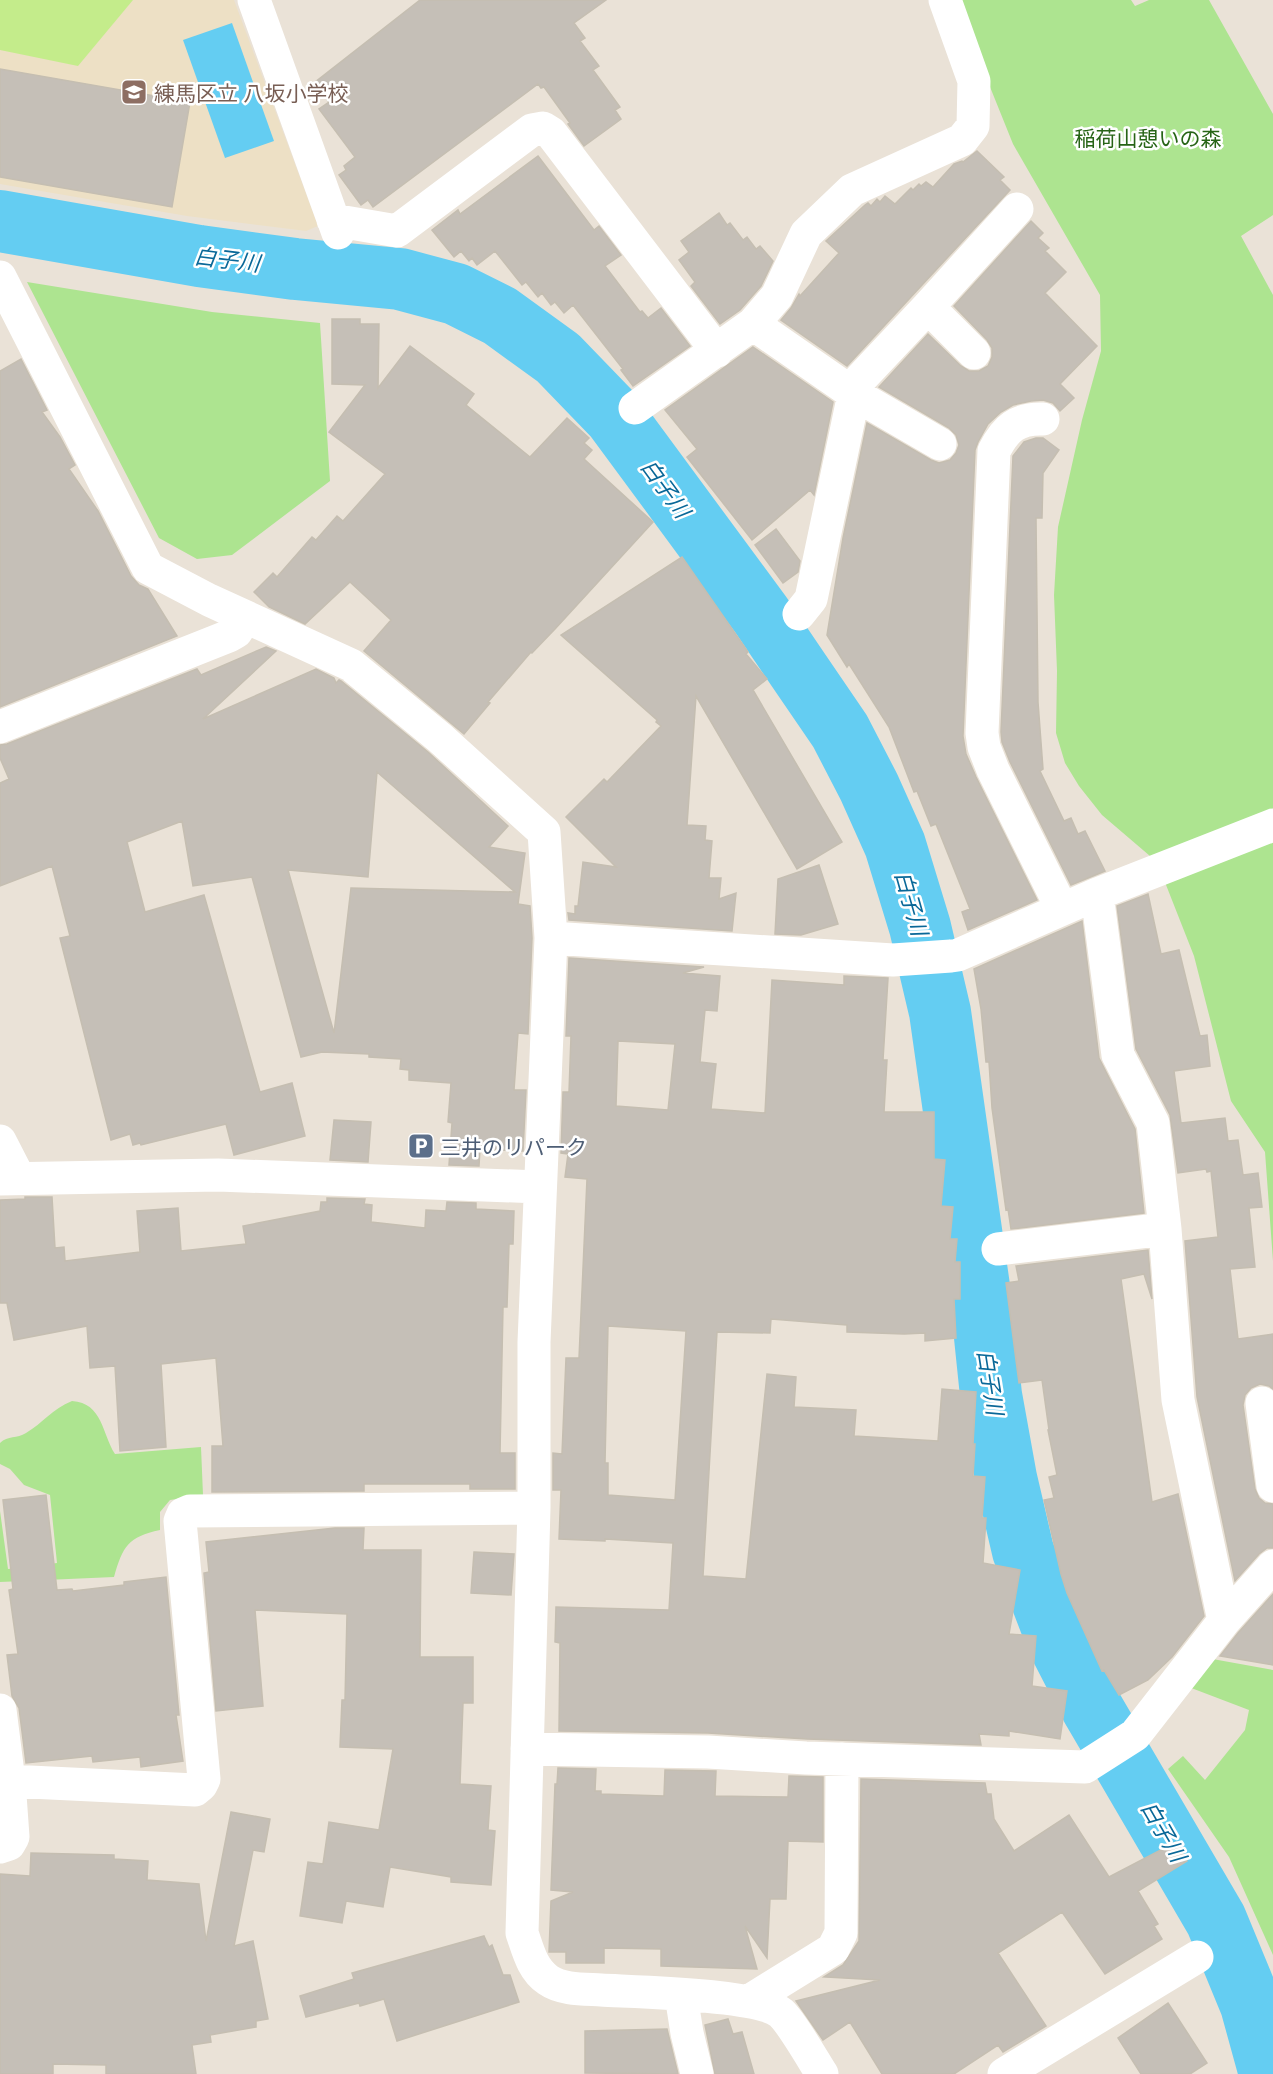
<svg xmlns="http://www.w3.org/2000/svg" width="1273" height="2074" font-family="Lato,'Noto Sans JP',sans-serif">
<rect width="100%" height="100%" fill="#eae2d7"/>
<path fill="#ede0c5" d="M0,0H234L318,226L306,231L187,216L0,184Z"/>
<path fill="#ade490" d="M955,0H1131L1135,6L1149,0H1209L1273,114V215L1241,236L1273,295V1261L1265,1152L1231,1101L1194,956L1157,862L1102,815L1079,786L1065,763L1056,733L1057,671L1054,595L1058,527L1082,420L1101,351L1100,295L1013,144Z
M27,282L212,312L320,323L330,481L232,555L197,559L159,538Z
M72,1401C103,1403 102,1434 115,1454L201,1447L203,1495L170,1500L160,1512V1530C128,1537 123,1546 114,1577L0,1582V1511L8,1569L57,1563L50,1495L24,1485L10,1469L0,1464V1443C8,1435 17,1439 26,1433C43,1423 52,1409 72,1401Z
M1207,1658L1273,1670V1955L1229,1857L1168,1769L1183,1756L1205,1780L1245,1730L1249,1710L1186,1686Z"/>
<path fill="#c4ec8b" d="M0,0H133L78,66L0,50Z"/>
<path fill="#64cdf2" d="M232,23L274,141L225,158L183,40Z"/>
<g fill="none" stroke-linecap="round" stroke-linejoin="round">
<path stroke="#64cdf2" stroke-width="62" d="M0,221L199,256L295,269L400,279L456,294L500,316L558,358L615,417L761,615L799,671L840,731L869,787L895,845L920,927L940,1012L982,1308L991,1395L1006,1478L1023,1551L1057,1640L1092,1708L1216,1920L1251,2005L1270,2074"/>
</g>
<path fill="#c5bfb7" stroke="#c5beb1" stroke-width="1.5" fill-rule="evenodd" d="M420,0H606L574,23L585,38L580,41L599,66L593,70L620,107L615,110L621,119L584,146L568,124L570,123L544,87L541,88L538,84L373,207L368,200L361,205L339,175L346,170L344,166L355,157L319,109L329,102L314,83Z
M0,69L190,102L172,207L0,177Z
M977,151L1004,177L1000,180L1010,190L847,366L781,320L791,308L799,294L800,296L839,253L826,241L865,205L868,203L871,206L877,199L880,202L885,196L895,204L911,188L913,190L919,184L921,186L926,182L933,187L954,164L962,161L963,162Z
M538,156L594,230L599,226L621,255L605,266L640,312L642,311L648,318L661,308L690,346L633,386L621,370L623,369L573,305L564,313L555,302L551,305L542,293L538,297L526,282L522,285L495,251L477,265L472,258L469,261L461,251L454,257L432,230L458,210L460,214Z
M719,213L727,225L730,223L743,240L747,237L756,249L760,246L773,261L761,286L740,310L720,324L691,286L695,282L679,260L689,252L681,241Z
M1031,221L1043,233L1038,238L1049,248L1045,251L1066,272L1045,293L1097,346L1060,384L1074,398L1060,411L1053,403L1043,400L1031,401L1013,405L1001,412L988,424L978,442L975,450L963,736L966,754L976,777L1037,900L968,930L962,912L970,909L936,824L931,826L917,791L914,792L889,727L849,664L847,667L827,635L843,538L867,423L931,460L939,463L950,460L956,453L959,445L956,435L949,428L879,387L928,334L961,366L969,371H979L988,366L992,357V348L987,340L954,306Z
M332,319H360V324H379L378,388L410,346L474,394L466,405L530,457L567,418L589,438L584,443L592,450L584,459L653,522L555,629L532,653L531,652L488,702L490,703L464,734L364,651L391,620L350,582L305,624L269,607L254,592L273,573L277,577L312,537L316,540L337,516L343,521L385,474L329,432L365,385L332,384Z
M753,347L833,402L814,495L810,490L752,540L687,457L697,449L665,410Z
M21,359L47,410L42,412L60,437L75,465L69,469L98,511L131,576L139,585L148,589L177,636L0,707V371Z
M1036,438H1043L1059,450L1043,473L1042,518H1036L1038,702L1043,769L1040,771L1064,821L1071,818L1078,834L1085,831L1105,871L1071,885L1010,762L1002,742L1001,732L1013,456L1024,442Z
M776,529L800,561L798,572L783,583L755,545Z
M682,557L748,652L746,654L767,679L753,690L842,842L797,869L696,696L687,825L706,826L705,840L712,841L709,878H721L719,899L736,893L732,931L569,920L568,913L575,914V906H578L583,862L616,867L566,817L604,779L607,782L661,726L656,722L657,720L561,635Z
M266,647L276,651L203,719L316,669L334,678L336,683L339,680L341,681L428,752L508,826L489,847L525,853L518,904L530,906L532,938L528,1034L518,1033L514,1090H526L523,1151L480,1149L479,1166L449,1165L452,1123L448,1122L451,1083L409,1080V1070L400,1069L401,1059L369,1057V1054L322,1052L301,1057L252,877L193,886L182,821L127,842L145,912L204,895L260,1092L292,1083L305,1136L234,1155L226,1124L141,1145L140,1143L133,1145L130,1134L111,1140L60,938L70,936L52,866L0,886V783L9,779L0,758V745L7,744L197,669L201,675ZM377,772L515,892L351,888L334,1033L288,870L368,877Z
M819,865L838,924L801,935L775,934L778,879Z
M1148,894L1161,954L1179,950L1200,1036L1207,1035L1210,1066L1174,1071L1181,1123L1225,1118L1228,1141L1238,1140L1243,1175L1258,1173L1262,1207L1249,1208L1255,1267L1230,1269L1238,1339L1273,1334V1389L1269,1386L1260,1384L1251,1388L1245,1395L1243,1405L1255,1489L1259,1498L1265,1503L1273,1504V1548H1267L1259,1554L1235,1581L1197,1397L1185,1241L1218,1237L1211,1171L1207,1172L1206,1169L1178,1173L1170,1115L1136,1049L1117,906Z
M1082,921L1099,1058L1135,1129L1144,1213L1011,1229L1008,1209L1006,1210L992,1108L989,1062H986L981,1009L974,969Z
M569,958L704,967L683,973L720,976L717,1011L705,1010L700,1062L716,1064L711,1109L765,1113L772,980L844,985V976L888,978L883,1060H887L884,1112H934V1159L945,1160L941,1206L953,1207L950,1239H957L955,1262H960V1299H954L956,1338L925,1341V1333L904,1334L847,1332V1325L771,1319L770,1333L717,1332L703,1576L746,1579L767,1374L796,1377L794,1407L856,1410L854,1436L938,1441L942,1389L976,1392L973,1444H975L973,1476L985,1477L982,1518H986L983,1563L1020,1570L1009,1634L1036,1636L1032,1686L1067,1691L1060,1739L1009,1731V1736L979,1734L981,1745L807,1739L708,1733L559,1731L560,1643L555,1642L556,1607L669,1610L673,1543L605,1539V1541L559,1539L561,1490H553V1453L562,1454L566,1358H579L587,1179L565,1177L568,1154L561,1153L563,1092H569L571,1036H566ZM618,1041L675,1044L668,1110L616,1106ZM608,1326L686,1331L675,1500L608,1495V1463H605Z
M334,1120L371,1122L368,1162L330,1160Z
M25,1197H52L55,1248L64,1247L65,1261L140,1252L137,1211L178,1208L181,1251L246,1244L243,1226L320,1211L321,1202H327V1198L365,1199L364,1204L372,1205L371,1222L425,1228L426,1210L446,1211L447,1202L476,1203V1209L514,1211L513,1244H509L507,1307H503L500,1453H515V1489H470V1484H364V1491L212,1492V1446H223L216,1358L161,1364L166,1447L120,1451L115,1366L90,1368L87,1326L14,1340L7,1303H0V1200L25,1199Z
M1148,1250L1152,1299L1144,1274L1121,1279L1152,1502L1178,1494L1204,1616L1172,1657L1148,1680L1119,1695L1104,1670L1102,1671L1067,1593L1061,1574L1044,1500L1054,1498L1049,1477L1057,1475L1048,1430H1049L1042,1380L1019,1383L1006,1283L1019,1281L1016,1266Z
M46,1495L57,1590L72,1589L73,1591L124,1585V1582L166,1577L179,1715H176L183,1761L141,1767L140,1757L93,1762L92,1756L26,1763L19,1708L12,1696L7,1655L18,1654L9,1590L13,1589L3,1500Z
M335,1528H364L363,1550H421L420,1657H473V1703H463L460,1784L491,1786L488,1830L495,1831L491,1885L451,1882V1877L390,1867L383,1907L346,1901L342,1923L300,1916L308,1862L323,1864L329,1822L379,1830L393,1749L340,1747L342,1700H345L347,1614L255,1610L263,1706L216,1711L204,1573L209,1572L206,1542Z
M474,1552L514,1554L511,1595L471,1593Z
M1273,1594V1665L1220,1656L1238,1633Z
M558,1768L596,1769L595,1791H601V1794L664,1796L665,1770L716,1771L715,1796L788,1797L789,1776L823,1777V1842L788,1841L786,1899H770L767,1958L745,1926L757,1969L661,1966V1949L604,1948V1963H566V1952H549L551,1901L573,1892L551,1890L555,1784H557Z
M861,1779L985,1783L987,1794H991L994,1819L1014,1851L1069,1815L1109,1877L1176,1842L1187,1861L1138,1891L1158,1924L1154,1926L1162,1939L1105,1974L1062,1912L998,1953L1046,2026L1003,2052L998,2045L954,2074H882L850,2022L823,2040L796,2001L880,1980L824,1977L843,1965L859,1941Z
M231,1812L270,1819L264,1852L253,1850L234,1946L253,1941L268,2019L256,2021V2027L210,2035L211,2042L192,2045L196,2074H106V2065L53,2064V2074H0V1874L30,1876L31,1853L114,1855V1859L148,1861L147,1880L199,1884L206,1941Z
M484,1936L489,1947L492,1945L503,1975H510L519,2002L397,2041L384,1999L360,2006L359,2003L306,2017L300,1996L354,1979L352,1973Z
M1168,2003L1207,2063L1190,2074H1141L1118,2038Z
M728,2019L733,2034L742,2032L754,2074H715L705,2025Z
M667,2029L678,2074L585,2073V2031Z"/>
<g fill="none" stroke-linecap="round" stroke-linejoin="round">
<path stroke="#fff" stroke-width="33" d="M254,0L338,233
M333,220L397,231L532,130L543,128L551,133L717,351
M0,277L148,568L209,600L351,665L440,738L544,832L551,938L534,1342V1508L522,1933C528,1950 532,1969 548,1980C562,1990 585,1989 601,1990C637,1992 758,1994 781,2013C792,2023 813,2060 822,2074
M928,307L974,353
M753,324L854,394L811,599L799,614
M849,391L928,307L1017,209
M854,394L940,444
M635,408L753,324L777,296L806,234L852,190L962,140L973,126L974,81L945,0
M1043,419C1017,418 1005,429 994,451L982,733L984,747L993,770L1062,909
M0,727L229,636L236,632L246,617
M1097,894L1118,1055L1153,1123L1165,1229L1178,1400L1224,1621
M551,938L893,960L951,956L958,955L1097,894L1273,825
M0,1141L19,1178
M0,1179L218,1175L539,1187
M998,1249L1165,1229
M1262,1403L1273,1486
M0,1710L9,1781L13,1837L9,1844L0,1847
M527,1749L708,1752L806,1758L1085,1767L1135,1735L1224,1621L1273,1566
M9,1781L195,1790L201,1785L204,1779L180,1521L183,1514L190,1511L534,1508
M681,1995L687,2033L697,2074
M749,2001L833,1949L841,1933L842,1759
M1004,2074L1197,1957"/>
</g>
<defs>
<symbol id="school-square" viewBox="-11 -11 22 22"><rect x="-9" y="-9" width="18" height="18" rx="4" fill="#8d6e63" stroke="#fff"/><path d="M0-5L7-2L0 1L-7-2ZM-4 1L0 2.5L4 1V4Q0 6-4 4Z" fill="#fff"/></symbol>
<symbol id="parking-square" viewBox="-11 -11 22 22"><rect x="-9" y="-9" width="18" height="18" rx="4" fill="#5c6f8a" stroke="#fff"/><path d="M-3.5-5.5H1a3.5 3.5 0 0 1 0 7H-1V5.5H-3.5ZM-1-3.4V-.6H.8a1.4 1.4 0 0 0 0-2.8Z" fill="#fff"/></symbol>
</defs>
<g fill-rule="evenodd">
<use href="#school-square" x="119" y="77" width="30" height="30"/>
<use href="#parking-square" x="406" y="1131" width="30" height="30"/>
</g>
<g text-anchor="middle" dominant-baseline="central" stroke-width="5" stroke-linejoin="round" paint-order="stroke">
<g font-size="21" fill="#785e54" stroke="#fff" text-anchor="start">
<text x="154" y="92">練馬区立 八坂小学校</text>
</g>
<g font-size="21" fill="#276416" stroke="#fff">
<text x="1148" y="137">稲荷山憩いの森</text>
</g>
<g font-size="21" fill="#4e5e75" stroke="#fff" text-anchor="start">
<text x="440" y="1146">三井のリパーク</text>
</g>
<g font-size="22" font-style="italic" fill="#096898" stroke="#fff">
<text transform="translate(227 259) rotate(7)">白子川</text>
<text transform="translate(666 488) rotate(54)">白子川</text>
<text transform="translate(912 903) rotate(74)">白子川</text>
<text transform="translate(991 1382) rotate(81)">白子川</text>
<text transform="translate(1164 1831) rotate(60)">白子川</text>
</g>
</g>
</svg>
